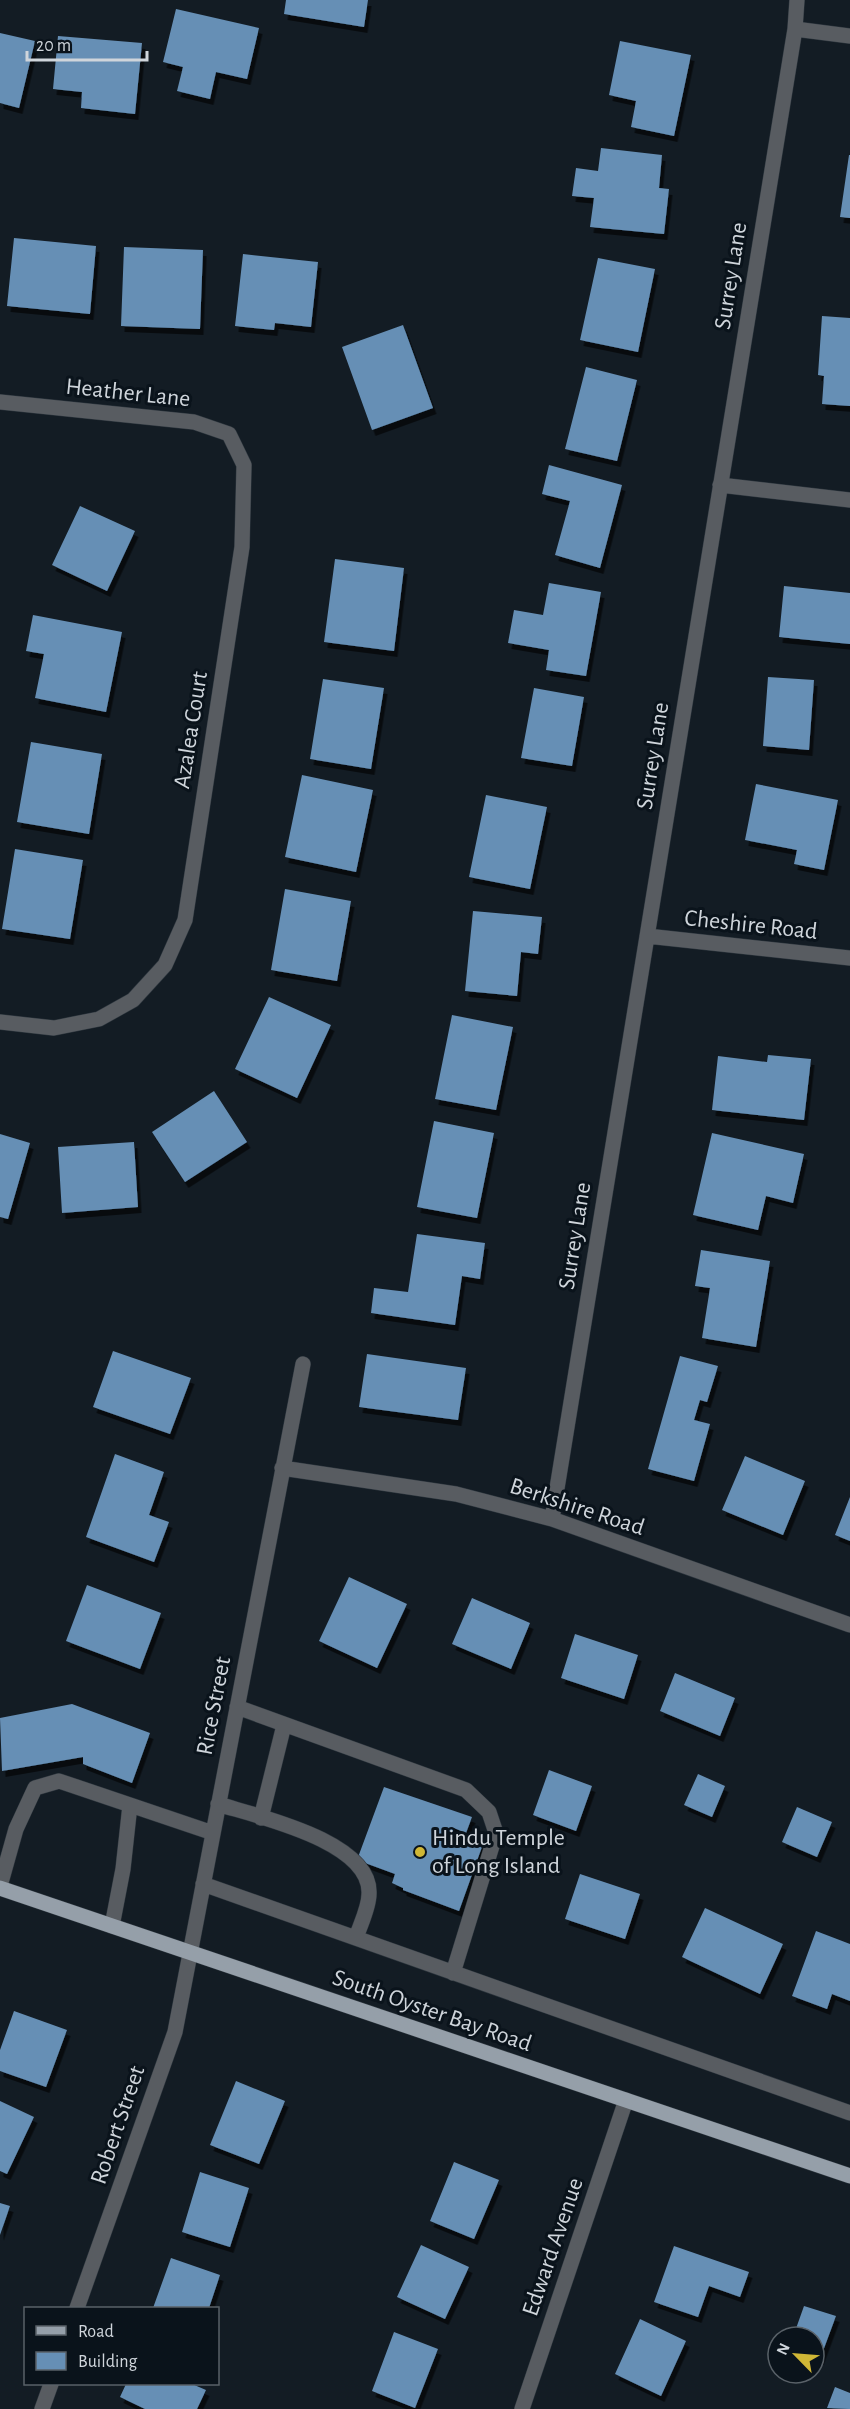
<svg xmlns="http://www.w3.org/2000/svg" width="850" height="2409" font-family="'Alegreya Sans',sans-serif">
<defs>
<filter id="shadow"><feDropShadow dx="3.5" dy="6" stdDeviation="0" flood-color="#0009"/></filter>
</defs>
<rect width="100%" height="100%" fill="#131c24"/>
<path fill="#668fb5" filter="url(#shadow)" d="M286,0H368L364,27L284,14Z
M176,9L259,28L247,79L216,72L210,99L177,91L183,67L163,62Z
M0,33L35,41L19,108L0,103Z
M58,36L142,43L135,114L81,108L82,92L53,89Z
M620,41L691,55L674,136L631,127L636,101L609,95Z
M601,148L662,155L659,188L669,189L664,234L590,227L594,198L572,196L576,168L598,171Z
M849,155H850V218L840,217Z
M14,238L96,246L90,314L7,306Z
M124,247L203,250L200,329L121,326Z
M243,254L318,262L311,327L275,323L274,330L235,326Z
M598,258L655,269L638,352L580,340Z
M822,316L850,318V406L822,404L824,376L818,375Z
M403,325L433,408L372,430L342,347Z
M586,367L637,380L617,461L565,449Z
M549,465L622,485L600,568L555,555L570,501L542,494Z
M80,506L135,531L107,591L52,565Z
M335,559L404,568L394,651L324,642Z
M549,583L601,592L586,676L546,670L549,650L508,643L514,610L543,615Z
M784,586L850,593V644L779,637Z
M33,615L122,632L106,712L35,698L44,654L26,651Z
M768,677L814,680L809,750L763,746Z
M323,679L384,688L371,769L310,759Z
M534,688L584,697L572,766L521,758Z
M31,742L102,754L89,834L17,822Z
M302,775L373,790L356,872L285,857Z
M756,784L838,800L824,870L794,864L797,850L745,840Z
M486,795L547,807L530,889L469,877Z
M15,849L83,860L70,939L2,929Z
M285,889L351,901L337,981L271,970Z
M473,911L542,917L538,954L521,952L517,996L465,991Z
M269,997L331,1025L297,1098L235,1069Z
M452,1015L513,1027L496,1110L435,1099Z
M768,1055L811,1059L804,1120L712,1110L718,1056L767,1062Z
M214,1091L247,1142L185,1182L152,1132Z
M434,1121L494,1133L477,1218L417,1207Z
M712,1133L804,1154L793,1203L766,1196L758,1230L693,1215Z
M0,1134L30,1143L8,1219L0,1217Z
M134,1142L138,1207L62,1213L58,1147Z
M417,1234L485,1243L480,1279L462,1276L455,1325L371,1313L374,1288L408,1292Z
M701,1250L770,1261L756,1347L702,1338L710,1288L695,1286Z
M113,1351L191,1378L170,1434L93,1407Z
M367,1354L466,1368L458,1420L359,1407Z
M680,1356L718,1366L707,1402L700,1400L694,1420L710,1424L694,1481L648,1469Z
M115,1454L164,1472L149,1515L169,1522L154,1562L86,1537Z
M745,1456L805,1481L783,1535L722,1510Z
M850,1497V1541L835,1535Z
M349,1577L407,1604L377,1668L319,1641Z
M87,1585L161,1613L140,1669L66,1641Z
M472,1598L530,1623L511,1669L452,1644Z
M575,1634L638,1655L624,1699L561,1678Z
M675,1673L735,1698L720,1736L660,1711Z
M72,1704L150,1733L132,1783L83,1764V1757L2,1771L0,1718Z
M549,1770L592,1786L576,1831L533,1815Z
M698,1774L725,1786L712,1817L684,1805Z
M384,1787L472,1817L466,1833L454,1828L452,1833L483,1844L459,1911L403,1890V1888L392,1883L395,1874L357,1860Z
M797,1807L832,1822L817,1857L782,1842Z
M580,1874L640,1894L625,1939L565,1919Z
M705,1908L783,1944L760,1994L682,1957Z
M816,1931L850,1944V2001L832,1994L827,2009L792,1996Z
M14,2011L67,2030L46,2087L0,2071V2050Z
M236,2081L285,2101L259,2164L210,2145Z
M0,2101L34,2117L7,2174L0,2171Z
M454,2162L499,2180L474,2239L430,2221Z
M200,2172L249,2188L230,2247L182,2232Z
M0,2203L10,2206L0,2235Z
M421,2245L469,2267L445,2319L397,2297Z
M674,2246L749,2272L740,2297L709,2286L698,2317L654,2302Z
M171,2258L220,2275L209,2308H153Z
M804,2306L836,2316L820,2359L814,2357V2337H793Z
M640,2319L686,2341L661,2396L615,2374Z
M394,2332L438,2349L415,2408L372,2391Z
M126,2384H192L206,2390L197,2409H145L120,2397Z
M835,2387L850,2393V2409L827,2408Z"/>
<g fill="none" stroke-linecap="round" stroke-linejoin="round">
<defs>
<path id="minor" d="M795,29L850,36
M0,402L194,422L229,434L244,465L242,547L185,920L165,965L133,1000L99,1019L54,1028L0,1022
M720,485L850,500
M647,936L850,958
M282,1468L456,1494L552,1519L850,1625
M552,1519L795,29L797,0
M237,1707L466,1790L489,1812L496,1833L453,1973
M218,1804C256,1816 372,1841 369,1894C369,1908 360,1925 356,1938
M261,1818L284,1725
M203,1884L850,2113
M0,1886L16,1829L35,1788L59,1781L213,1833
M112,1926L123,1869L130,1805
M77,2308L175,2032L303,1364
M42,2409L51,2384
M522,2409L626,2100"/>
<path id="major" d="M0,1888L850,2176"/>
</defs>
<use href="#minor" stroke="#2d363e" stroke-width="16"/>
<use href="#major" stroke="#2d363e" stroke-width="16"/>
<use href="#minor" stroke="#585c61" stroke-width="15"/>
<use href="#major" stroke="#959fa9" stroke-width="15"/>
</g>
<circle fill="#d0b736" stroke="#0a131b" stroke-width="2" cx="420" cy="1852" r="6"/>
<g text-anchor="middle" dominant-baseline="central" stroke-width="6" stroke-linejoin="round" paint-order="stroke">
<g font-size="24" fill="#cfd5db" stroke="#0a131b">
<text transform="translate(731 276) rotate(-81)">Surrey Lane</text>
<text transform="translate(128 393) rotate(6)">Heather Lane</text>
<text transform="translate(191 730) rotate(-81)">Azalea Court</text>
<text transform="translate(653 756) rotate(-81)">Surrey Lane</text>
<text transform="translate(751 925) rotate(6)">Cheshire Road</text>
<text transform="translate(575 1236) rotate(-81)">Surrey Lane</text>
<text transform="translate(577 1507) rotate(18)">Berkshire Road</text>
<text transform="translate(214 1706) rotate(-79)">Rice Street</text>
<text transform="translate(432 2011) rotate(19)">South Oyster Bay Road</text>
<text transform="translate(118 2125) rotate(-71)">Robert Street</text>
<text transform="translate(553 2247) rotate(-71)">Edward Avenue</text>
</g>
<g font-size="24" fill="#cfd5db" stroke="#0a131b" text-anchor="start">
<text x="432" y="1838">Hindu Temple<tspan x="432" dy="28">of Long Island</tspan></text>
</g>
</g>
<rect x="24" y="2307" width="195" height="78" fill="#0a131b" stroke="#596168" stroke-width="1.5"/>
<rect x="36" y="2326" width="30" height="9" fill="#959fa9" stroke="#596168" stroke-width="1.5"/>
<text x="78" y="2337" font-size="18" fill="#cfd5db">Road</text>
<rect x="36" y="2352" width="30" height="18" fill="#668fb5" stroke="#596168" stroke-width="1.5"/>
<text x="78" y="2367" font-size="18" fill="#cfd5db">Building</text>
<g transform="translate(796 2355) rotate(295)"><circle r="28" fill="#0a131b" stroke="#596168" stroke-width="1.5"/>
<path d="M0-4.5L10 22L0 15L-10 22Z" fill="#d0b736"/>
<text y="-9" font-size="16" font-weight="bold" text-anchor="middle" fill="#cfd5db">N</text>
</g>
<path d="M27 51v9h120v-9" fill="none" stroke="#cfd5db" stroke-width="3"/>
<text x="36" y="51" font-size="18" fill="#cfd5db" stroke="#0a131b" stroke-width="4.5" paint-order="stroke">20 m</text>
</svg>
